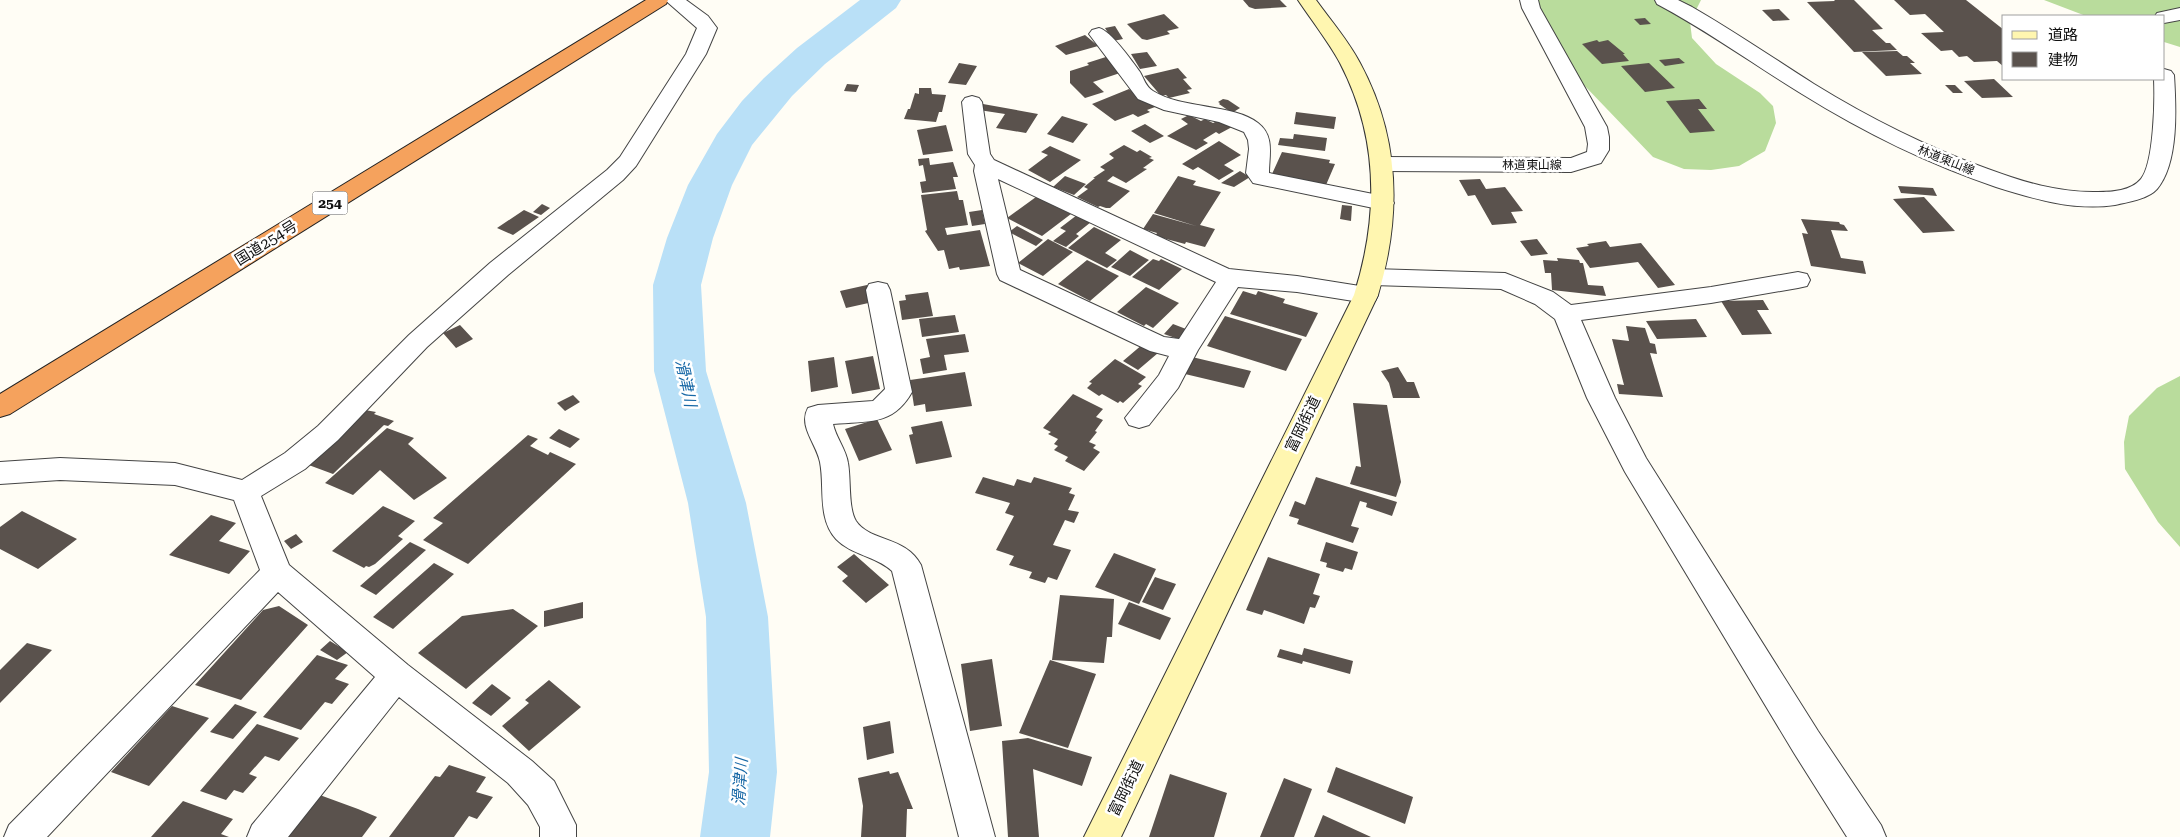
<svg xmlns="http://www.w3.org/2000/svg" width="2180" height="837" font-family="'Roboto Serif','Noto Sans JP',serif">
<rect width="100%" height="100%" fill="#fffdf5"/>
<path fill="#b9dc9c" d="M1533,0H1701L1690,22L1692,38L1716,64L1760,93L1773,106L1776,123L1765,151L1739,166L1711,170L1684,169L1653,157L1582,83Z
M2044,0H2180V47L2164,42V16H2086Z
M2180,376V547L2158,522L2125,469L2124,442L2129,416L2157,388Z"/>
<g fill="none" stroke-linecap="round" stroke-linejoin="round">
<path fill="#b9e0f7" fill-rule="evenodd" d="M860,0H901L896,8L825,64L792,96L752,145L732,185L713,238L701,285L706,371L746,503L768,617L777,772L770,837H700L709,772L706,617L688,503L654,371L653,285L667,238L688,185L717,134L742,101L764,78L797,48Z"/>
</g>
<path fill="#5a524d" d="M1243,0H1280L1287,7L1255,9L1249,7Z
M1834,0H1854L1883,29L1872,30L1886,43H1890L1897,50L1854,52L1807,2L1835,1Z
M1894,0H1966L2004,30V67L1997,61L1974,62L1967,56L1959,57L1952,50L1941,51L1921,33L1944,32L1925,14L1910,15Z
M1779,9L1790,20L1773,21L1762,10Z
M1164,14L1179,28L1167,31L1170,34L1147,40L1142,39L1127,24Z
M1645,18L1651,24L1640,25L1634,19Z
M1115,26L1123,39L1113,41L1105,28Z
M1085,35L1098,46L1066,55L1055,46Z
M1597,40L1599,42L1608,40L1625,54H1623L1629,61L1602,64L1582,44Z
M1897,51L1903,56H1907L1915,63H1910L1922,74L1886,76L1862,52Z
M1147,52L1157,66L1140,69L1131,54Z
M1109,56L1123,72L1093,82L1104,92L1085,98L1070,83V71L1089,65L1087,63Z
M1679,58L1685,63L1665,66L1659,60Z
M959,63L977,66L966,85L948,83Z
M1649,63L1675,88L1645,92L1621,66Z
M1178,68L1187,78L1183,79L1192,89L1187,90L1190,93L1169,98L1166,95L1161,96L1144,76Z
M1994,79L2013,97L1982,98L1964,81Z
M847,84L859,85L856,92L844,91Z
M1945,85H1955L1963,93H1953Z
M919,88H931L932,94L946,95L942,112H939L936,122L904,119L908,109H910L915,93L919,94Z
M1129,89L1155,107L1147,110L1150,112L1138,117L1133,114L1115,121L1092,104Z
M1223,99L1228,100L1240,108L1232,113L1219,104L1220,103L1218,102Z
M1699,99L1707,109H1698L1715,131L1690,133L1666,101Z
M983,104L1038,114L1026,133L996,128L1005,114L979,110Z
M1296,112L1336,117L1334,129L1294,124Z
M1189,115L1201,121L1205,119L1213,123L1219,120L1232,127L1219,134L1216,132L1203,140L1208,143L1196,150L1167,136L1188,124L1181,119Z
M1062,116L1088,124L1073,143L1047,134Z
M1145,124L1164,136L1150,143L1131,131Z
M946,125L953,151L923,155L917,130Z
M1294,134L1327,138L1325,151L1278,145L1280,138L1293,139Z
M1219,141L1241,155L1224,165L1234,171L1219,180L1198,167L1193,170L1182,164Z
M1124,145L1137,152L1140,150L1152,157L1149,158L1154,160L1143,168L1147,169L1126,183L1113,176L1107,181L1130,191L1110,208H1106L1100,206L1098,207L1077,197L1088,189L1084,187L1095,178H1093L1105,170L1100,167L1114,158L1109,154Z
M1050,146L1081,160L1050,182L1028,170L1048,155L1041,152Z
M1282,152L1330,160L1329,163L1335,164L1326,185L1272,174Z
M929,158L930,165L953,162L958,177H953L956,189L922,193L920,182L926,181L923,165L919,166L918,159Z
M1240,171L1250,177L1234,187L1221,183Z
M1065,176L1086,184L1074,195L1053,187Z
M1178,176L1196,181L1193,185L1221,192L1200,225L1215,229L1205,247L1186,242L1185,244L1155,236L1157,233L1143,229L1153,214L1196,226L1154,213Z
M1480,179L1486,189L1505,187L1523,211L1511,212L1517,223L1492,225L1475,195L1468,196L1459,180Z
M1898,186L1933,188L1937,196L1901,193Z
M957,191L959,200H963L968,225L945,228L947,235L980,230L990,266L960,270L959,267L949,269L944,250L938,251L925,231L927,230L921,195Z
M1036,197L1071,214L1042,236L1007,218Z
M1924,197L1955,231L1923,233L1893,199Z
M542,204L550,208L541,215L533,212Z
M1342,205L1352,206L1351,221L1340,219Z
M524,210L539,217L513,235L497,228Z
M982,210L985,224L972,226L969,212Z
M1077,215L1091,222L1076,234L1079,236L1066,247L1053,241L1066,231L1060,228Z
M1801,219L1839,222L1840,224L1844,225L1848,231L1831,230L1841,258L1863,261L1866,274L1811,266L1802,233L1808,234Z
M1017,226L1043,240L1036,246L1009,232Z
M1094,227L1121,240L1105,253L1117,260L1107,268L1068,248Z
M1048,239L1073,252L1043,276L1018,263Z
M1537,239L1548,254L1531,256L1520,241Z
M1606,241L1610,247L1641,243L1675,285L1658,288L1638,262L1590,268L1576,248L1589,246L1587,244Z
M1130,250L1149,260L1130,276L1111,267Z
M1557,258L1579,260L1580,263H1583L1588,285L1603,286L1606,296L1552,290L1551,273H1545L1543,260L1558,261Z
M1153,259L1159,261L1161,259L1182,269L1159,290L1132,277Z
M1087,260L1119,276L1090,301L1058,284Z
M867,285L873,302L846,308L840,291Z
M1146,287L1179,303L1153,328L1146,324L1144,326L1117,312Z
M1243,291L1256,295L1258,291L1285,299L1283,303L1318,313L1306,337L1230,314Z
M928,292L933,316L902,320L899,301L906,300L905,295Z
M1763,300L1769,310H1757L1772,334L1742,335L1721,301Z
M955,315L959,332L922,337L919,319Z
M1225,316L1302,339L1286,371L1207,346Z
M1696,319L1707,337L1657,339L1646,321Z
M1173,324L1186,329L1178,339L1164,334Z
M460,325L473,339L456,348L443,333Z
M1626,326L1645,328L1650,343L1655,344L1657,354L1650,353L1663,397L1619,394L1617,384L1624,385L1612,339L1629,341Z
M965,334L969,352L944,355L947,370L923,374L920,359L930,357L926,339Z
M1143,344L1158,353L1138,370L1123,361Z
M873,356L880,389L852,394L845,361Z
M834,357L838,387L811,392L808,361Z
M1192,357L1251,371L1244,388L1185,374Z
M1115,359L1146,377L1138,384L1142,386L1123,403L1120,401L1118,403L1102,394L1099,396L1087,388L1092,383L1089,382Z
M1398,367L1407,382H1414L1420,398H1393L1389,383L1381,371Z
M965,372L972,406L926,412L925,404L914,406L910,380Z
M1073,394L1103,409L1096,417L1103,420L1095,431L1097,432L1089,442L1096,445L1093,448L1100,452L1084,471L1065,461L1068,457L1054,450L1058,446L1054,444L1058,439L1048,434L1051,432L1043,428Z
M573,395L580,402L565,411L557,403Z
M1353,403L1387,405L1401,482L1396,497L1350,484L1356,466L1361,467Z
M365,410L376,412L374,414L394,421L388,426L384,425L333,474L306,464Z
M877,419L892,450L859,461L845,429Z
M942,421L952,457L916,464L909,435L913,434L911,427Z
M387,428L414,438L408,444L447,478L414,500L380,470L353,495L325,483Z
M559,429L580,439L570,448L549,438Z
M528,435L538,439L530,446L548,455L550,452L576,464L468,564L423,540L443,523L433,518Z
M983,477L1014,486L1017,479L1031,483L1034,477L1072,488L1069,493L1075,495L1068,510L1079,512L1074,523L1065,520L1053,545L1071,550L1057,580L1048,577L1045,583L1029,578L1032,572L1009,565L1014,556L996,550L1014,516L1005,513L1010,503L975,493Z
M1316,477L1397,502L1392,516L1366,507L1367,503L1360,501L1351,526L1359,528L1353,543L1297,524L1299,519L1289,516L1295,501L1305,505Z
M383,506L415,521L398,536L403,539L375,564L369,567L366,566L364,568L332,551Z
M22,511L77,539L38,569L0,549V527Z
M211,515L236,523L219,541L250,551L229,574L169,555Z
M296,534L303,542L291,549L284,541Z
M410,542L426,550L376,595L360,586Z
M1326,542L1358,552L1352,570L1345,568L1343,572L1326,567L1327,563L1320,561Z
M1114,553L1156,569L1139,604L1095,587Z
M854,554L889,585L866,603L842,581L848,576L837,567Z
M1268,557L1320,574L1313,594L1320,596L1315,608L1310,607L1304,624L1264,610L1262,615L1246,610Z
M434,563L454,574L393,629L373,617Z
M1155,577L1176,584L1163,610L1142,602Z
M1060,595L1114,599L1112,637H1107L1104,663L1052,660Z
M583,602V618L544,627V611Z
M1129,602L1171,618L1160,640L1118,624Z
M279,606L308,625L241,700L195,685L263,610Z
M513,609L538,626L466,689L418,653L462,616Z
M330,641L348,652L337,660L320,650Z
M27,643L52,650L0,703V670Z
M1304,648L1353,661L1350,674L1303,661L1302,664L1277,657L1280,649L1302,655Z
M317,655L348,665L335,679L349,684L332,704L325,702L301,730L263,717Z
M992,659L1002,726L970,731L961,664Z
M1050,660L1096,674L1068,748L1019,733Z
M549,680L581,707L529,751L502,726L529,703L525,700Z
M492,684L511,698L491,716L472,703Z
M235,704L257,712L233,739L210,732Z
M172,706L209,718L149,786L111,772Z
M890,721L894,753L867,760L863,727Z
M257,724L299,738L279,761L265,756L249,774L257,777L243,793L234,790L226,800L200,791Z
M1028,738L1092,757L1082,786L1033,769L1039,837H1008L1002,741Z
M449,765L486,777L476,792L493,797L477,819L469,816L454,837H389L435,776L440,777Z
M1336,767L1413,797L1405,824L1327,792Z
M889,771L890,774L898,772L913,809H907L906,837H861L863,806L858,778Z
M1170,774L1227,793L1214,837H1149Z
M1284,778L1312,789L1294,837H1260Z
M317,794L358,809L377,817L362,837H283Z
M183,801L233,819L221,834L229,837H151Z
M1323,815L1371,837H1314Z"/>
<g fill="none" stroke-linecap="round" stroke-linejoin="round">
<defs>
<path id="street" d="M665,0H686L708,16L717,28L706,54L636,166L623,180L508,275L427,347L338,440L305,469L261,496L289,565L408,665L532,761L554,781L576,825V837H540V827L528,805L508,783L399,697L288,837H247L252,825L375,677L278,592L47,837H4L9,825L260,570L234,500L175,485L60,480L0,484V462L60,458L175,463L242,480L285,453L318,426L409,335L490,263L607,170L620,157L686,54L697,28Z
M1520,0H1538L1540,8L1607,127L1609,137V150L1601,163L1571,172L1382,171L1374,169L1371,164L1374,159L1382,157L1571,158L1587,152L1588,144L1585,127L1522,8Z
M1655,0H1678L1692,7C1734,31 1773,58 1814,84C1869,118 1927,147 1988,169C2023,182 2059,193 2098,192C2112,192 2131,191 2141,179C2154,163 2155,100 2154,79H2164V69L2171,71L2174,75C2176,107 2179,163 2157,189C2148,199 2128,202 2115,205C2074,211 2034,199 1996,187C1928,164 1863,132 1802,94C1753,64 1708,31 1657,4Z
M2180,8V20L2164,23V16H2155L2157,13Z
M1099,28C1111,31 1132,61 1140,72C1144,79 1146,87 1153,91C1181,109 1234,104 1258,123C1275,136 1269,155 1269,173L1383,196L1391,198L1394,203L1391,208L1383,210L1253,183L1246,173L1249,149L1248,140L1244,132L1219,122L1164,110L1138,99L1089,34L1092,30Z
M972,96L979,98L982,102L990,154L994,160L1229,269L1297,276L1366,287L1375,289L1378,295L1375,301L1366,303L1297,292L1238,287L1198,350L1178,388L1149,425L1139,428L1129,425L1125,418L1159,375L1169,356L1150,351L1000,280L997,274L974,171L975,165L968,154L962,102L965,98ZM998,179L1216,282L1179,339L1164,337L1020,270Z
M1373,269L1505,273L1553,292L1571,305L1711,287L1798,272L1807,274L1810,280L1807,286L1798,288L1711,303L1581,320L1615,398L1646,458L1818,731L1881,825L1886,837H1847L1794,753L1625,472L1587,398L1555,319L1535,304L1501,289L1373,285L1364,283L1361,277L1364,271Z
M878,282L887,284L890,290L912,392C893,426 867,421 833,424C836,438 846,449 848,463C851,479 848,508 856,521C870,542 906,536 921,565L995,837H959L892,571C876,556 851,555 836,539C817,518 825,487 820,462C816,443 798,426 808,408L818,405L873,401L885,389L866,290L869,284Z"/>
<path id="secondary" d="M1298,0H1316C1331,21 1348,40 1360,63C1400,137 1402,215 1378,295L1121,837H1084L1354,295C1379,216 1379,138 1340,63C1328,41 1312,21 1298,0Z"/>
<path id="highway" d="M646,0H668L666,4L10,414L0,417V394Z"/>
</defs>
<use href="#street" stroke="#444" stroke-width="2"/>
<use href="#secondary" stroke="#333" stroke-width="2"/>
<use href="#highway" stroke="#222" stroke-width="2"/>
<use href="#street" fill="#fff" fill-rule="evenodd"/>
<use href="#secondary" fill="#fff6b0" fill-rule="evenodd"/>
<use href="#highway" fill="#f5a25d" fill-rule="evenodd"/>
</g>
<g text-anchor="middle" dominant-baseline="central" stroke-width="5" stroke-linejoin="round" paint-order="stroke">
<g font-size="12" fill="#111" stroke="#fff">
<text transform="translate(1946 160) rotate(22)">林道東山線</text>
<text x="1532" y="165">林道東山線</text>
</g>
<rect fill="#fff" stroke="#585858" stroke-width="1" x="312.5" y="191.5" width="35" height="23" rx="4"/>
<g font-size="14" font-weight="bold" fill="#111">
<text x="330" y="203">254</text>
</g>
<g font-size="15" fill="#111" stroke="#fff">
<text transform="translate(266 243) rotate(-32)">国道254号</text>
<text transform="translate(1303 424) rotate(-64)">富岡街道</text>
<text transform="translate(1126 788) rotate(-64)">富岡街道</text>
</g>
<g font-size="16" font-style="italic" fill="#1768a6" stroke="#fff">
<text transform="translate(686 383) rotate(78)">滑津川</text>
<text transform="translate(740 782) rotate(-86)">滑津川</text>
</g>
</g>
<rect x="2002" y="15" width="162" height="65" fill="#ffffff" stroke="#a0a0a0"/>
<rect x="2012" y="31" width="25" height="8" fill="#fff6b0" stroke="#a0a0a0"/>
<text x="2048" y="40" font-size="15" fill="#111111">道路</text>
<rect x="2012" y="52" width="25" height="15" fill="#5a524d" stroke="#a0a0a0"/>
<text x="2048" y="65" font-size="15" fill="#111111">建物</text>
</svg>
